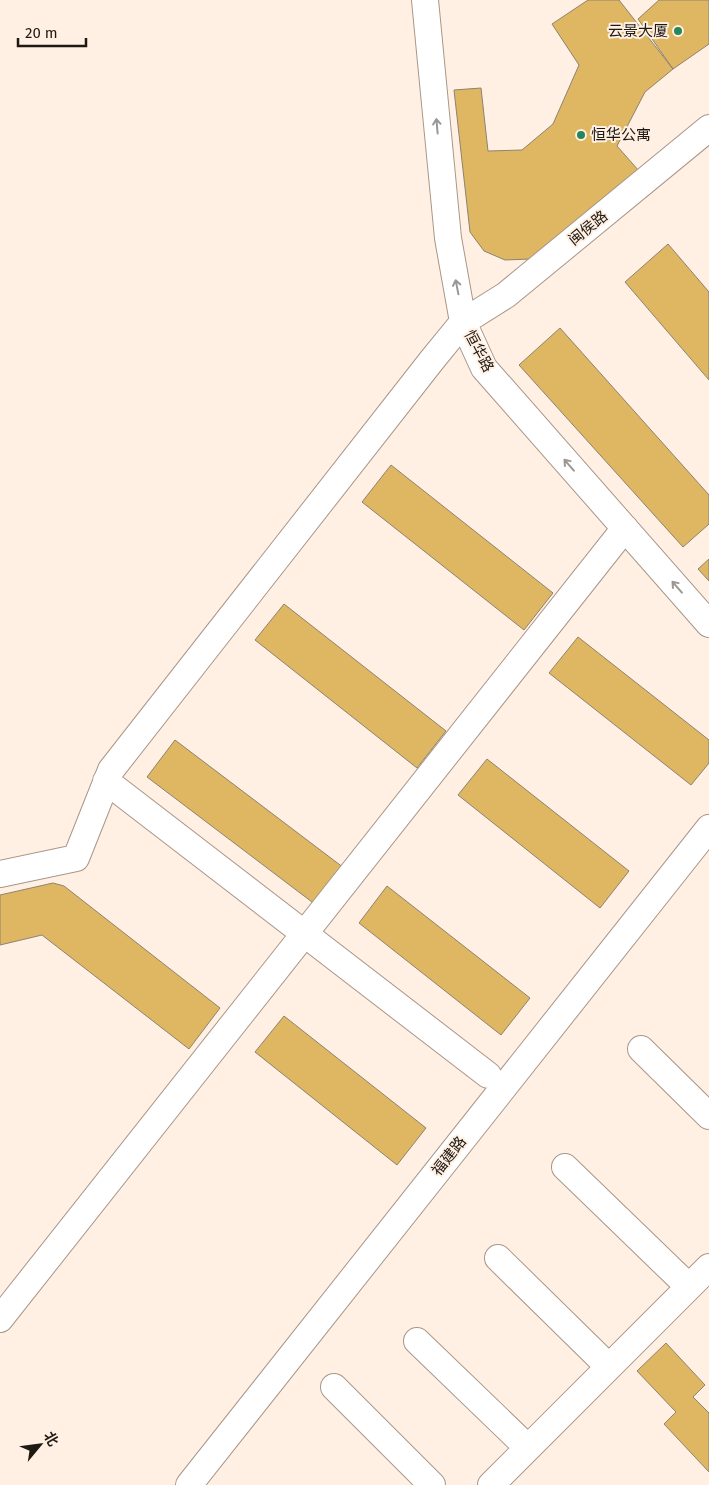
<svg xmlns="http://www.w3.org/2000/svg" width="709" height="1485" font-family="'Fira Sans','Noto Sans SC',sans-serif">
<rect width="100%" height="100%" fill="#fff0e3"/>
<path fill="#dfb661" stroke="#8d8371" d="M588,0H619L673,69L645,92L617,146L639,171L531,259L505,260L484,251L470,232L454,90L481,88L488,151L522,150L553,124L579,65L552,24Z
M659,0H709V44L673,69L638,19Z
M668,244L709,292V380L625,282Z
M560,328L709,495V524L683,547L519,365Z
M391,465L553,593L524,630L362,502Z
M709,559V581L698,569Z
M284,604L446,731L417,768L255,640Z
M578,637L709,740V763L691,785L549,673Z
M175,740L344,868L316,905L147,777Z
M487,759L629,871L600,908L458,795Z
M53,883L64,886L220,1008L189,1049L42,935L0,945V895Z
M387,886L530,998L501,1035L359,923Z
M284,1016L426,1128L397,1165L255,1052Z
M666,1343L705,1385L693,1397L709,1413V1472L664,1424L676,1412L637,1371Z"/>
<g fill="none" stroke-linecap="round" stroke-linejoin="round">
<defs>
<path id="minor" d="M425,0L448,238L463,322L484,368L709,624
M106,781L488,1075
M0,874L76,858L111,770L432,360L463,322L506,295L709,128
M641,1049L709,1116
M565,1167L689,1287
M498,1258L609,1367
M0,1319L625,528
M417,1341L528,1448
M334,1387L432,1485
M189,1485L709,828
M491,1485L709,1267"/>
</defs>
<use href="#minor" stroke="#a89788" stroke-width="28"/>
<use href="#minor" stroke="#fff" stroke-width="26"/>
</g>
<defs><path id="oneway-shaft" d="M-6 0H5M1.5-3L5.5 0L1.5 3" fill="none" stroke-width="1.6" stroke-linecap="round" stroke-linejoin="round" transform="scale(1.25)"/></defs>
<g stroke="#9a9895">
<use href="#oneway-shaft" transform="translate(437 126) rotate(-95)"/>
<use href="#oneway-shaft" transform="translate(457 287) rotate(-101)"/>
<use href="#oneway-shaft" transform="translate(569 465) rotate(-131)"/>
<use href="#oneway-shaft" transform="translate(677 587) rotate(-131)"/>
</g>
<g fill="#28865e" stroke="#fff0e3" stroke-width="2">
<circle cx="678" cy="31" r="5"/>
<circle cx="581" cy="135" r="5"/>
</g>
<g text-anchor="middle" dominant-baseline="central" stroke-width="4" stroke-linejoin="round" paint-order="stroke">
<g font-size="15" fill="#1f1913" stroke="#fff0e3" text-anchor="end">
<text x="668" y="31">云景大厦</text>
<text x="591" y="135" text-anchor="start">恒华公寓</text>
</g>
<g font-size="15" fill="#1f1913" stroke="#fff0e3">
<text transform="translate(588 228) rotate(-39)">闽侯路</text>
<text transform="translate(479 351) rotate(62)">恒华路</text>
<text transform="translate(449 1156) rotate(-52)">福建路</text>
</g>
</g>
<g transform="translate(40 1445) rotate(61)" stroke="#fff0e3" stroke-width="4" paint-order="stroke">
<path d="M0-4L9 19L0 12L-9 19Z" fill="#1f1913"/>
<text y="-8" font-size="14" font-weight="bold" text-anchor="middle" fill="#1f1913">北</text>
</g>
<path d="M18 38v8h68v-8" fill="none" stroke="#1f1913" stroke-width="2.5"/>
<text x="25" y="38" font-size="15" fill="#1f1913" stroke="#fff0e3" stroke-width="4" paint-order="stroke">20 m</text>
</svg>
